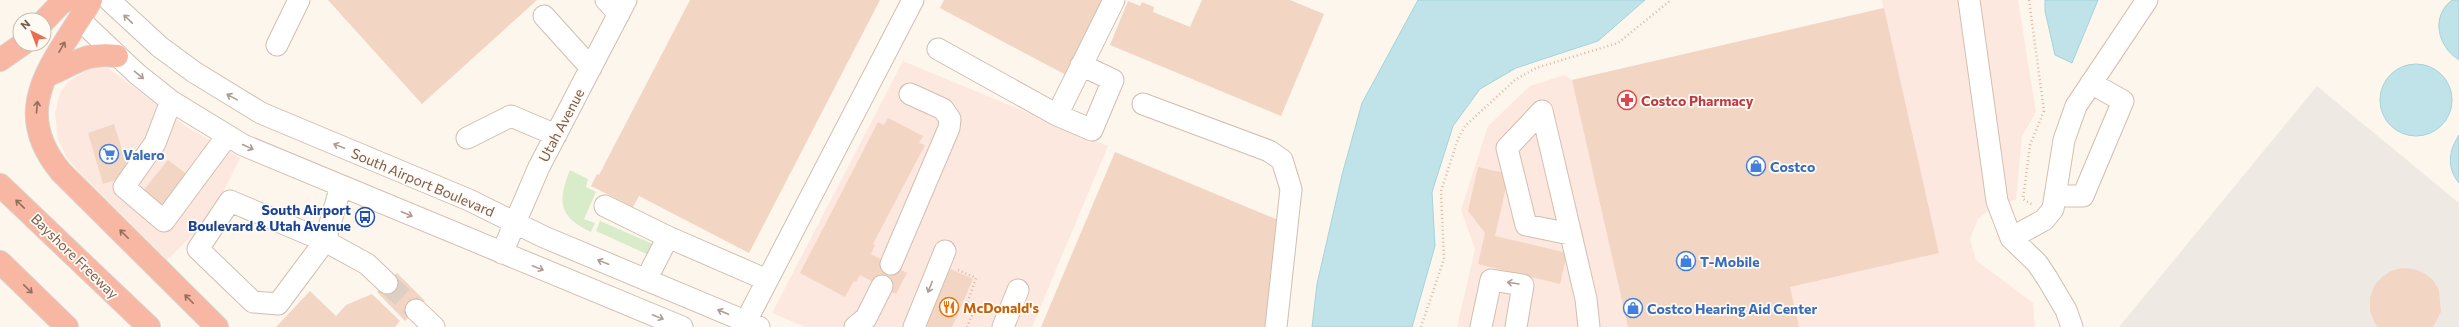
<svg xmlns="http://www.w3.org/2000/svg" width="2459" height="327" font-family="Commissioner,sans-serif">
<rect width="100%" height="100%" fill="#fdf6ec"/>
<path fill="#fde8e0" d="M1882,0H2018L2036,112L2022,136L2016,200L1994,206L1978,219L1970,239L1976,260L2033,303L2035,327H1457L1475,249L1461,210L1488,126L1530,86L1564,75L1572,80L1883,8Z
M903,61L1108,146L1032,327H805L772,313Z
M90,68H108L187,127L240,158L210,218L167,260L76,169L67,158L58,139L55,113L60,93L68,82Z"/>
<path fill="#efe9e4" d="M2317,86L2459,203V327H2119Z"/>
<path fill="#d8ecc9" d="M570,170L588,179L586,187L596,192L584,219L595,223L591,232C559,217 557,202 570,170Z
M600,221L653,244L651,256L596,231Z"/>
<path fill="#bfe3e8" stroke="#a5d3da" d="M1418,0H1645L1598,41L1516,68L1480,89L1453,126L1432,192L1435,246L1412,327H1312L1317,284L1342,175L1362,103Z
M2045,0H2098L2072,63L2055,55L2045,11Z
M2452,0H2459V60C2438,47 2430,17 2452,0Z
M2380 100a36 36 0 1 1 72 0a36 36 0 1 1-72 0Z
M2459,135V183C2446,167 2449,150 2459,135Z"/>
<path fill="#f3d5c3" d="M328,0H537L422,104Z
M690,0H880L749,253L639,196L633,207L591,186L597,174L599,175Z
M944,0H1106L1066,75L940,8Z
M1202,0H1290L1324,14L1281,116L1110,45L1128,1L1140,6L1142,2L1154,7L1153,12L1190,27Z
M1884,8L1939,253L1790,287L1799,327H1628L1572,80Z
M888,118L923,136L919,143L925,145L873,244L875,245L871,254L907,273L896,294L860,275L856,282L854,281L845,297L800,273L878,122L884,125Z
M114,124L130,175L103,184L88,133Z
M1115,152L1283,222L1268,327H1041Z
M168,160L192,178L166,211L142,192Z
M1478,167L1509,174L1495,236L1567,253L1560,284L1478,264L1485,233L1468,211Z
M948,268L973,279L952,327H923Z
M2402,268L2414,269L2424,273L2433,280L2439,290L2441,312L2433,327H2378L2374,322L2370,311V298L2374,286L2382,277L2391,271Z
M397,273L425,301L405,321L377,292Z
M310,291L336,316L346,305L372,294L400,321L395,327H276Z"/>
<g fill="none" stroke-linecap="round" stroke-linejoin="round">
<path stroke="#dcd0c4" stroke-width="21" stroke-dasharray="21 10" stroke-linecap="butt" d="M387,283L416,310"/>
<defs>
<path id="minor" d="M109,0L160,47L194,72L261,113L469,200L544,237L759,327
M606,0L619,14
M1969,0L1997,201L2011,238L2037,263L2047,278L2066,310L2072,327
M544,16L591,68
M80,20L137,74L171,101L243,145L682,327
M277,45L299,0
M938,49L1057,115
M1081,65L1113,80L1092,130L1057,115L1114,0
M171,101L155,143L124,187L164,221L227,136
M1143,104L1269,151L1282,160L1291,189L1276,327
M467,138L511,116L556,135
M341,186L325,241L230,201L198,249L253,302L278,304L325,241L367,264L387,283
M2055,196H2083L2123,101L2091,83
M605,206L668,237L646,280
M1570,234L1526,225L1507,148L1542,111L1586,299L1589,327
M668,237L767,280
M2011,238L2044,220L2053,209L2064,140L2076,106L2147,0
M502,253L539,167L626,0
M891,264L949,128L950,119L943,109L910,94
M416,310L434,327
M743,327L913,0
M855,327L866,318L882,286
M914,327L945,251
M1003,327L1018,290
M1481,327L1491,280L1523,285L1516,327"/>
<path id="highway" d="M91,0C57,60 6,106 61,172L217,327
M44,21L62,2L68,0
M0,60L23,44
M46,76C76,64 83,52 117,56
M0,185L149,327
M0,262L67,327"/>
</defs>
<use href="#minor" stroke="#d1beb0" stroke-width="23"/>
<use href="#highway" stroke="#dad1cd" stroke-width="24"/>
<path stroke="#d9b8a5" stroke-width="2.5" stroke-dasharray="1 3" stroke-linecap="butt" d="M2029,0L2044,111L2030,145L2023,199L2033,205
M958,270L976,278L966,307L974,311L967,327
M1421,327L1444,259L1441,191L1458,139L1465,126L1515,80L1536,68L1618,43L1671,0"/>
<use href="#minor" stroke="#fff" stroke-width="21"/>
<use href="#highway" stroke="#f7b7a3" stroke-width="22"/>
</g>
<defs><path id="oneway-shaft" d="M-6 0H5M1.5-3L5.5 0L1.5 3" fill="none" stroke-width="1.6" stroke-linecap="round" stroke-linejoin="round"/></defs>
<g stroke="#af9d94">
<use href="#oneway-shaft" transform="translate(128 19) rotate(-136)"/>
<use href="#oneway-shaft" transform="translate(139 75) rotate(39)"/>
<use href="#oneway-shaft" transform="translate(232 97) rotate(-151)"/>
<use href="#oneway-shaft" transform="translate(339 146) rotate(-158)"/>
<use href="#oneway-shaft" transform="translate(248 147) rotate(25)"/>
<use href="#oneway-shaft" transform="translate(407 214) rotate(23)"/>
<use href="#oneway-shaft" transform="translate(603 262) rotate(-158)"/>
<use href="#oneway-shaft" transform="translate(538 268) rotate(22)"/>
<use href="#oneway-shaft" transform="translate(1513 283) rotate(-171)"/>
<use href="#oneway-shaft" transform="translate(930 287) rotate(112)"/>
<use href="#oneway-shaft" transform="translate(723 312) rotate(-157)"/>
<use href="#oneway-shaft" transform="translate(658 317) rotate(22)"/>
</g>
<g stroke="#936e5e">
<use href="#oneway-shaft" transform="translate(62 47) rotate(-60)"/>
<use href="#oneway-shaft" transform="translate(37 107) rotate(-85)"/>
<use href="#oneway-shaft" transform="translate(20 204) rotate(-136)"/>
<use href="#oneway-shaft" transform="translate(124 234) rotate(-135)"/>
<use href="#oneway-shaft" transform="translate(28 289) rotate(44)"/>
<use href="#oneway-shaft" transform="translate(189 299) rotate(-135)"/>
</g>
<defs>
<symbol id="pharmacy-ring" viewBox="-11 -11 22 22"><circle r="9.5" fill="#fffaf3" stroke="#e0444e" stroke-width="1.5"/><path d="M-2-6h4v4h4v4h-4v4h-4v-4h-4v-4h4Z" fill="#e0444e"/></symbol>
<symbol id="supermarket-ring" viewBox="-11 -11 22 22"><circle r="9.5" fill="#fffaf3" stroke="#3f7fe0" stroke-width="1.5"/><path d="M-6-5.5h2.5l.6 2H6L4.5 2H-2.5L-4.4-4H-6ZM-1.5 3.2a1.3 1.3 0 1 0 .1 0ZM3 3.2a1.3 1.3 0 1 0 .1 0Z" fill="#3f7fe0"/></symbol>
<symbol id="shop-ring" viewBox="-11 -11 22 22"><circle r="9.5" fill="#fffaf3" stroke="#3f7fe0" stroke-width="1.5"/><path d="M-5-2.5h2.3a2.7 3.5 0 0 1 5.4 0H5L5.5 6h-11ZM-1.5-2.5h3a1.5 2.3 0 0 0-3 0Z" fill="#3f7fe0"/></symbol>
<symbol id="bus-ring" viewBox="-11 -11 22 22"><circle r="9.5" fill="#fffaf3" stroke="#1a4fb4" stroke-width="1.5"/><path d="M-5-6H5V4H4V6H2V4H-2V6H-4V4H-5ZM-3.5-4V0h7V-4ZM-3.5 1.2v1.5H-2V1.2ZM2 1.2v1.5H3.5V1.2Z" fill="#1a4fb4"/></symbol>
<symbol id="restaurant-ring" viewBox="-11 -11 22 22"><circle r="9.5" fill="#fffaf3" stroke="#e8710a" stroke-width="1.5"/><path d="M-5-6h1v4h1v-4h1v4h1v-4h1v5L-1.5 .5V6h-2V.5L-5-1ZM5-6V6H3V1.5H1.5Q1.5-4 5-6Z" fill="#e8710a"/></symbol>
</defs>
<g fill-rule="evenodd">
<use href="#pharmacy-ring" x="1616" y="89" width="22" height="22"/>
<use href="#supermarket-ring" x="98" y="143" width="22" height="22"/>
<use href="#shop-ring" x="1745" y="155" width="22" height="22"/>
<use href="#bus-ring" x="354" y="206" width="22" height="22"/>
<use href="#shop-ring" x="1675" y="250" width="22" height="22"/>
<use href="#restaurant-ring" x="938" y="296" width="22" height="22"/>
<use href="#shop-ring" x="1622" y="297" width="22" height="22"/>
</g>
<g text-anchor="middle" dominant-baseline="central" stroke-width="3.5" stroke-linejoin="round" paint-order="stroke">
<g font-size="14" font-weight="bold" fill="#be3a42" stroke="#fffaf3" text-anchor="start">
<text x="1641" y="100">Costco Pharmacy</text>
</g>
<g font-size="14" fill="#7a5c4d" stroke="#fffaf3">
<text transform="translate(561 125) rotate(-62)">Utah Avenue</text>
<text transform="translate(423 182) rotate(23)">South Airport Boulevard</text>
<text transform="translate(75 256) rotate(44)">Bayshore Freeway</text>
</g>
<g font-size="14" font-weight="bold" fill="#366cbe" stroke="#fffaf3" text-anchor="start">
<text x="123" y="154">Valero</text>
<text x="1770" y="166">Costco</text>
<text x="1700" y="261">T-Mobile</text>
<text x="1647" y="308">Costco Hearing Aid Center</text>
</g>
<g font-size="14" font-weight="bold" fill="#164399" stroke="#fffaf3" text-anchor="end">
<text x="351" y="209">South Airport<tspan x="351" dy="16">Boulevard &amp; Utah Avenue</tspan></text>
</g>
<g font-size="14" font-weight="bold" fill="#c56008" stroke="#fffaf3" text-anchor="start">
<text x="963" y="307">McDonald's</text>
</g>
</g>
<g transform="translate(32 32) rotate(318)"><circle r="19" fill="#fffaf3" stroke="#cabbb1"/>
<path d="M0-3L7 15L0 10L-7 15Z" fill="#e76f51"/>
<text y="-6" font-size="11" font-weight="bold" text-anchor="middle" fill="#7a5c4d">N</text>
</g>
</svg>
